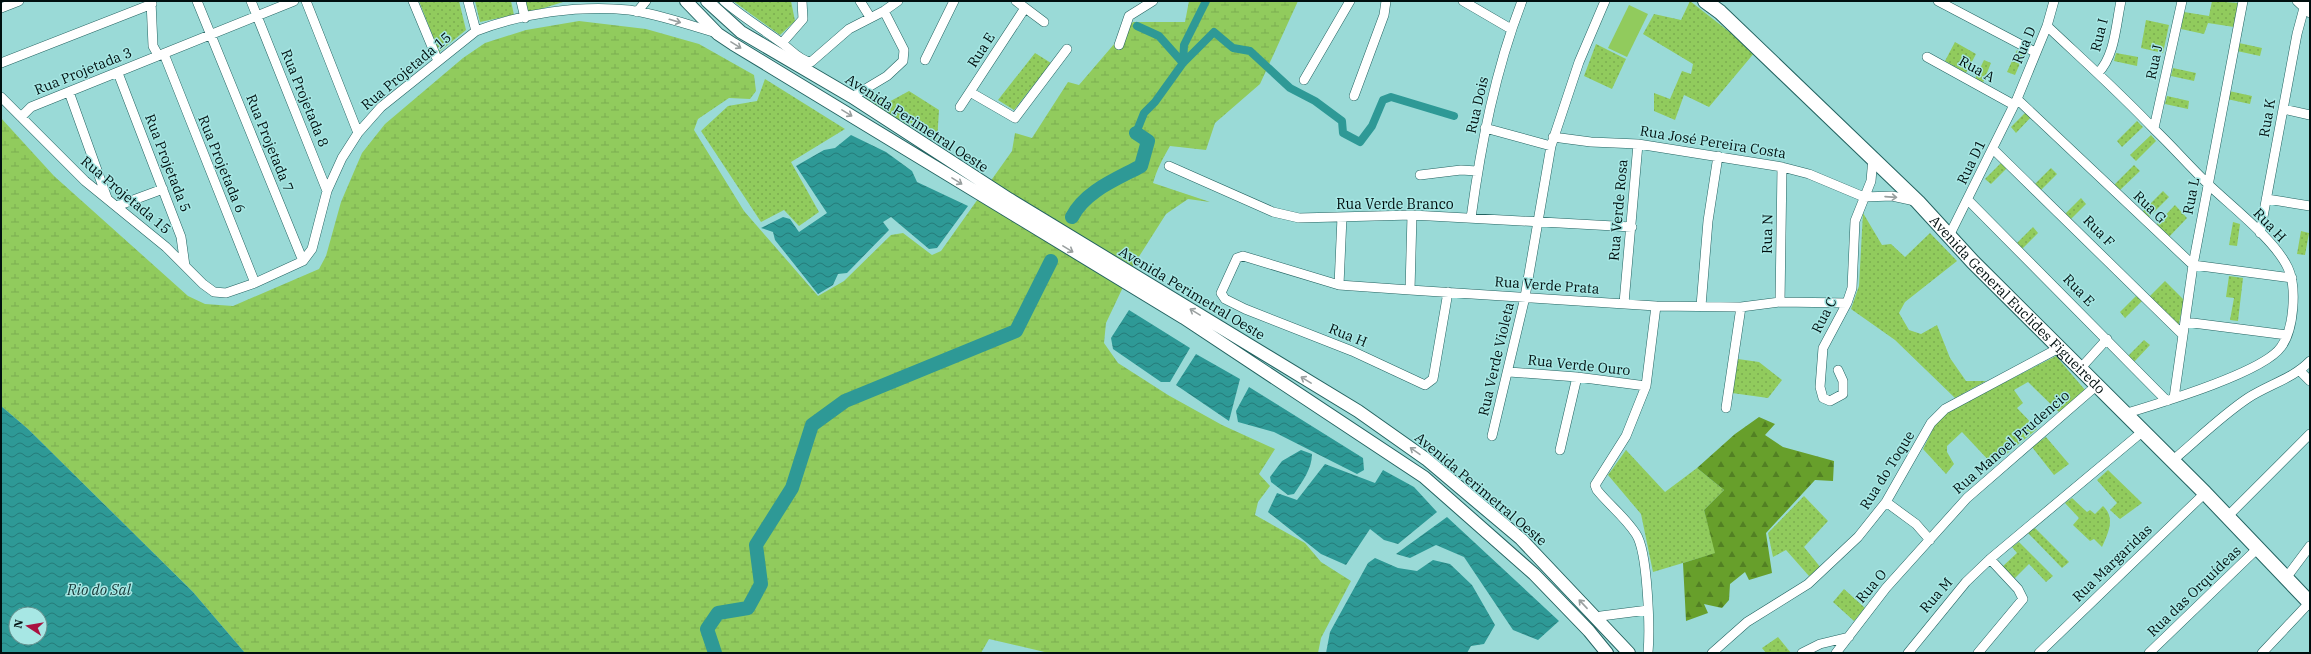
<svg xmlns="http://www.w3.org/2000/svg" width="2311" height="654" font-family="'IBM Plex Serif',serif">
<defs>
<pattern id="grass-dots" width="8" height="8" patternUnits="userSpaceOnUse"><rect width="8" height="8" fill="#91cb5d"/><path d="M2 2h.1M6 6h.1" fill="none" stroke="#7bad50" stroke-width="1.8" stroke-linecap="round"/></pattern>
<pattern id="forest-firs" width="22" height="20" patternUnits="userSpaceOnUse"><rect width="22" height="20" fill="#679f2b"/><path d="M5 1l3.5 6h-7zM16 11l3.5 6h-7z" fill="#528023"/></pattern>
<pattern id="wetland-marsh" width="20" height="14" patternUnits="userSpaceOnUse"><rect width="20" height="14" fill="#91cb5d"/><path d="M1 5h8M5 5V1M11 12h8M15 12V8" fill="none" stroke="#7bad50"/></pattern>
<pattern id="water-waves" width="16" height="10" patternUnits="userSpaceOnUse"><rect width="16" height="10" fill="#2e9996"/><path d="M0 5q4-4 8 0t8 0" fill="none" stroke="#257b79"/></pattern>
</defs>
<rect width="100%" height="100%" fill="#9adad7"/>
<path fill="url(#grass-dots)" d="M419,1H459L466,30L439,52Z
M475,1H511L514,15L480,22Z
M526,1H563V2L528,13Z
M733,1H791L795,21L780,35Z
M1690,1L1755,52L1709,107L1684,95L1675,120L1654,111V93L1670,99L1682,71L1691,74L1693,64L1643,34L1654,14L1681,20Z
M2212,1L2238,3L2234,27L2208,23L2204,34L2181,29L2184,12L2209,16Z
M2146,20L2169,25L2163,53L2141,48Z
M1955,42L1976,54L1966,73L1945,61Z
M2239,43L2262,48L2260,56L2237,51Z
M1596,44L1626,59L1612,89L1584,76Z
M2017,50L2024,54L2015,75L2007,72Z
M1035,53L1051,63L1014,110L998,100Z
M2116,53L2138,57L2137,66L2114,61Z
M1984,60L1991,63L1982,85L1974,81Z
M2173,68L2196,73L2194,81L2171,76Z
M765,79L845,129L791,162L819,212L799,226L784,210L761,222L701,131L728,106L757,101Z
M871,90L887,103L909,91L939,110L937,142L864,99Z
M2229,91L2252,96L2250,104L2227,99Z
M2167,96L2189,101L2188,109L2165,104Z
M2027,111L2032,116L2016,133L2011,127Z
M2137,121L2143,127L2122,147L2117,141Z
M2151,135L2156,141L2136,161L2130,155Z
M2001,163L2007,168L1991,184L1985,179Z
M2134,165L2140,171L2119,191L2114,185Z
M2051,168L2057,174L2041,190L2035,184Z
M2163,191L2169,197L2148,218L2142,212Z
M2081,198L2086,204L2070,220L2065,214Z
M2175,205L2187,218L2168,238L2155,226Z
M1863,213L1882,245L1891,244L1905,257L1930,233L1957,261L1905,302L1899,313L1909,330L1921,334L1937,325L1950,358L1966,381H1986L1955,398L1895,340L1851,309L1859,286Z
M2233,222L2240,224L2237,246L2229,245Z
M2033,227L2038,233L2022,249L2016,244Z
M2301,231L2309,233L2305,255L2297,254Z
M2229,276L2243,278L2238,321L2230,320L2234,298L2226,297Z
M2165,281L2184,300L2178,328L2149,297Z
M2136,296L2142,301L2125,318L2120,312Z
M2144,340L2150,345L2134,362L2128,356Z
M2056,356L2085,390L2060,413L2028,382L2014,390L2023,403L2017,408L2037,429L1993,465L1962,432L1947,446V452L1954,464L1946,474L1923,449L1935,425L1947,412Z
M1738,359L1759,362L1782,380L1768,398L1732,393Z
M2046,437L2069,464L2054,475L2032,447Z
M1626,450L1665,492L1697,468L1724,490L1704,510L1716,553L1653,572L1641,514L1608,475Z
M2108,470L2142,503L2120,519L2110,510L2117,503L2097,480Z
M1804,496L1828,521L1804,547L1821,568L1809,576L1786,550L1773,557L1768,533Z
M2072,498L2087,512L2090,510L2095,514L2103,506C2116,518 2108,533 2102,547L2094,539L2090,541L2073,525L2079,518L2065,503Z
M2035,528L2069,562L2062,568L2028,533Z
M2019,542L2053,576L2046,582L2029,564L2013,580L2002,567L2017,553L2012,547Z
M1844,589L1865,608L1854,621L1833,602Z
M1778,637L1791,653H1766L1762,648Z"/>
<path fill="url(#forest-firs)" d="M1759,417L1775,424L1765,435L1783,447L1834,461L1833,481L1815,480L1766,533L1772,573L1749,580L1745,572L1730,584L1729,600L1722,608L1704,604L1708,613L1686,621L1683,563L1715,553L1704,510L1724,490L1697,468L1735,434Z"/>
<path fill="url(#wetland-marsh)" d="M1189,1H1298L1260,84L1215,123L1206,150L1170,146C1163,158 1157,169 1153,183L1210,202L1188,199L1166,214L1133,266L1106,323L1104,343L1118,363L1168,395L1222,425L1275,449L1259,474L1270,486L1258,502L1255,515L1305,543L1321,562L1351,581L1321,638L1318,653H1049L989,639L981,653H245L193,592L28,429L1,406V118L54,176L188,296L205,304L233,306L319,269L326,256L341,202L362,153L385,124L463,58L485,43L526,30L579,21L646,29L699,44L754,75L756,91L750,99L729,98L698,119L694,130L744,211L818,296L844,281L891,235L903,233L932,255L941,251L1012,151L1015,133L1032,138L1068,82L1079,85L1133,22H1185Z"/>
<path fill="#91cb5d" d="M1629,5L1648,14L1627,57L1608,48Z"/>
<path fill="url(#water-waves)" fill-rule="evenodd" d="M851,135L886,152L912,171L917,182L968,206L937,248L929,249L891,217L883,222L889,230L847,273L838,274L833,285L818,294L775,240L773,232L761,228L783,217L790,219L799,232L827,213L796,166L824,150L835,148Z
M1129,310L1190,348L1170,382H1161L1113,349L1111,338Z
M1196,354L1240,379L1229,421L1176,385Z
M1249,387L1363,458L1364,470L1357,474L1274,432L1238,422L1236,411Z
M1,406L28,429L193,592L245,653H1ZM16,614H40V638H16Z
M1301,450L1312,454C1312,469 1302,482 1294,494L1288,495L1271,482L1270,477L1282,461Z
M1325,464L1375,483L1383,470L1414,487L1437,512L1398,544L1384,540L1370,529L1346,565L1321,554L1268,512L1277,493L1297,500Z
M1447,517L1559,621L1538,640L1513,630L1464,557L1436,545L1410,558L1396,554Z
M1375,558L1398,568L1417,571L1433,560L1450,564L1472,585L1495,625L1484,644L1471,646L1467,653H1326L1330,632L1368,563Z"/>
<g fill="none" stroke-linecap="round" stroke-linejoin="round">
<path stroke="#2e9996" stroke-width="8" d="M1137,26L1159,36L1183,63
M1183,63L1184,45L1206,1
M1136,133L1144,113L1155,102L1183,63L1214,32L1233,48L1250,51L1290,88L1315,101L1342,121L1343,133L1360,142L1372,126L1383,100L1391,97L1454,116"/>
<path stroke="#2e9996" stroke-width="14" d="M1072,217C1085,191 1117,179 1141,166L1148,141L1136,133
M715,653L707,629L718,613L748,608L761,584L756,545L792,488L812,425L845,401L1016,331L1051,261"/>
<defs>
<path id="street" d="M151,1L153,46L158,55
M197,1L303,261
M251,1L327,191
M306,1L358,133
M413,1L438,61
M468,1L476,31
M521,1L525,18
M724,1C742,17 763,29 783,44C791,50 800,61 811,62L849,29L884,11L898,1
M860,1L870,17
M1016,1L1044,22
M1463,1L1511,29
M1938,1L2035,52
M2297,1L2310,13
M1,8L19,1
M637,12L646,1
M2047,26C2083,60 2120,93 2154,129C2173,147 2190,167 2209,185C2232,207 2275,240 2288,268C2297,287 2294,330 2281,347C2263,373 2157,404 2124,414
M782,43L803,19L802,1
M1119,45L1129,16L1153,1
M164,54L255,283
M1927,57L2014,105
M925,60L954,1
M1,63L152,4
M118,73L181,237L185,266
M2098,73C2115,56 2116,24 2121,1
M1304,80L1350,1
M69,92L107,198
M970,92L1015,118L1067,49
M1354,96L1384,15L1386,1
M1,97L85,181L166,247L203,284L214,292L226,293L255,283L303,261L312,249L327,191L342,158L358,133L381,107L476,31C523,13 578,5 629,10C659,14 688,25 717,33
M852,97L887,76L903,61L904,50L884,11
M2017,99L2193,265L2292,278
M960,107L1025,8
M2283,109L2310,115
M21,117L31,107L294,1
M1485,128L1551,146
M2154,128L2182,1
M1553,137L1591,142L1638,144L1782,167L1809,174L1864,197L1892,196L1915,201
M1993,149L2183,335
M1169,166L1273,212L1299,218L1412,215L1632,227
M1420,175L1461,170L1477,171
M2267,199L2310,206
M1968,200L2167,401
M117,206L163,189
M1471,218C1481,144 1495,71 1522,1
M2260,233L2297,34L2304,8L2310,1
M1949,236L2017,99L2047,26L2054,1
M1339,285L1342,217
M1410,290L1412,215
M1448,292L1433,379L1425,385L1352,351L1245,309L1225,299L1221,293L1237,258L1243,256L1339,285L1410,290L1656,306L1741,307L1780,302L1847,303
M1780,302L1782,167
M1624,303L1638,144
M1701,306L1708,221L1718,156
M2185,322L2287,335
M1838,370L1843,381V394L1830,401L1823,398L1820,387L1823,348L1847,303L1852,288L1855,221L1871,181L1873,157
M2079,370L2107,339
M2300,371L2310,381
M1509,372L1577,377L1646,386
M2174,398L2193,265L2243,1
M1726,408L1741,307
M1492,436L1525,297L1551,146L1579,62L1605,1
M1560,450L1577,377
M2172,461C2197,440 2221,416 2248,398C2268,385 2294,378 2310,361
M1886,502L1916,524L1930,540
M2227,517L2310,434
M2286,578L2310,546
M1601,616L1648,610
M1648,653C1650,630 1648,552 1636,534C1625,517 1609,505 1597,490L1595,485L1626,436L1646,386L1656,306
M1712,653L1747,622L1808,584L1858,537L1886,502L1931,423L1945,409L2059,348
M1802,653L1820,644L1849,637
M1836,653L1886,588L1967,498L2096,386
M1908,653L1966,582L1990,559L2142,432
M1978,653L2023,599L2018,589L1990,559
M2039,653L2205,493
M2149,653L2258,548
M2262,653L2309,603"/>
<path id="secondary" d="M686,1L718,34L733,44L1184,318L1424,477L1534,574L1589,631L1607,653
M707,1L741,32L852,97L1009,199L1358,411L1426,459L1521,539L1629,653"/>
<g id="primary">
<path id="s1" d="M1705,1L1720,12L1918,202L1973,262L2205,493L2310,603"/>
</g>
</defs>
<use href="#street" stroke="#236361" stroke-width="10"/>
<use href="#secondary" stroke="#236361" stroke-width="14"/>
<use href="#primary" stroke="#236361" stroke-width="16"/>
<use href="#street" stroke="#fff" stroke-width="9"/>
<use href="#secondary" stroke="#fff" stroke-width="12"/>
<use href="#primary" stroke="#fff" stroke-width="14"/>
</g>
<defs><path id="oneway-shaft" d="M-6 0H5M1.5-3L5.5 0L1.5 3" fill="none" stroke-width="1.6" stroke-linecap="round" stroke-linejoin="round"/></defs>
<g stroke="#999f9f">
<use href="#oneway-shaft" transform="translate(675 21) rotate(16)"/>
<use href="#oneway-shaft" transform="translate(736 45) rotate(32)"/>
<use href="#oneway-shaft" transform="translate(847 113) rotate(31)"/>
<use href="#oneway-shaft" transform="translate(957 181) rotate(32)"/>
<use href="#oneway-shaft" transform="translate(1891 197) rotate(4)"/>
<use href="#oneway-shaft" transform="translate(1068 249) rotate(31)"/>
<use href="#oneway-shaft" transform="translate(1195 312) rotate(-149)"/>
<use href="#oneway-shaft" transform="translate(1306 380) rotate(-149)"/>
<use href="#oneway-shaft" transform="translate(1415 451) rotate(-145)"/>
<use href="#oneway-shaft" transform="translate(1583 604) rotate(-133)"/>
</g>
<g text-anchor="middle" dominant-baseline="central" stroke-width="3" stroke-linejoin="round" paint-order="stroke">
<g font-size="14" fill="#000f0f" stroke="#a7e7e4">
<text transform="translate(2099 35) rotate(-76)">Rua I</text>
<text transform="translate(2024 45) rotate(-67)">Rua D</text>
<text transform="translate(981 50) rotate(-57)">Rua E</text>
<text transform="translate(2154 62) rotate(-78)">Rua J</text>
<text transform="translate(1977 69) rotate(29)">Rua A</text>
<text transform="translate(83 71) rotate(-22)">Rua Projetada 3</text>
<text transform="translate(406 71) rotate(-40)">Rua Projetada 15</text>
<text transform="translate(305 98) rotate(68)">Rua Projetada 8</text>
<text transform="translate(1477 105) rotate(-77)">Rua Dois</text>
<text transform="translate(2267 118) rotate(-80)">Rua K</text>
<text transform="translate(917 123) rotate(33)">Avenida Perimetral Oeste</text>
<text transform="translate(1713 142) rotate(9)">Rua José Pereira Costa</text>
<text transform="translate(270 143) rotate(68)">Rua Projetada 7</text>
<text transform="translate(1971 162) rotate(-64)">Rua D1</text>
<text transform="translate(168 163) rotate(69)">Rua Projetada 5</text>
<text transform="translate(222 164) rotate(68)">Rua Projetada 6</text>
<text transform="translate(126 195) rotate(40)">Rua Projetada 15</text>
<text transform="translate(2191 196) rotate(-79)">Rua L</text>
<text x="1395" y="204">Rua Verde Branco</text>
<text transform="translate(2150 207) rotate(44)">Rua G</text>
<text transform="translate(1618 210) rotate(-85)">Rua Verde Rosa</text>
<text transform="translate(2270 225) rotate(46)">Rua H</text>
<text transform="translate(2099 231) rotate(45)">Rua F</text>
<text transform="translate(1767 234) rotate(-89)">Rua N</text>
<text transform="translate(1547 285) rotate(4)">Rua Verde Prata</text>
<text transform="translate(2079 290) rotate(46)">Rua E</text>
<text transform="translate(1192 293) rotate(31)">Avenida Perimetral Oeste</text>
<text stroke="none"><textPath href="#s1" startOffset="436">Avenida General Euclides Figueiredo</textPath></text>
<text transform="translate(1824 315) rotate(-63)">Rua C</text>
<text transform="translate(1348 335) rotate(22)">Rua H</text>
<text transform="translate(1496 359) rotate(-77)">Rua Verde Violeta</text>
<text transform="translate(1579 365) rotate(6)">Rua Verde Ouro</text>
<text transform="translate(2011 442) rotate(-41)">Rua Manoel Prudencio</text>
<text transform="translate(1887 470) rotate(-58)">Rua do Toque</text>
<text transform="translate(1481 489) rotate(40)">Avenida Perimetral Oeste</text>
<text transform="translate(2112 563) rotate(-44)">Rua Margaridas</text>
<text transform="translate(1871 586) rotate(-50)">Rua O</text>
<text transform="translate(2194 591) rotate(-44)">Rua das Orquídeas</text>
<text transform="translate(1936 595) rotate(-49)">Rua M</text>
</g>
<g font-size="15" font-style="italic" fill="#163635" stroke="#a7e7e4">
<text x="99" y="589">Rio do Sal</text>
</g>
</g>
<rect width="2311" height="654" fill="none" stroke="#000f0f" stroke-width="4"/>
<g transform="translate(28 626) rotate(282)"><circle r="19" fill="#a7e7e4" stroke="#64918f"/>
<path d="M0-3L7 15L0 10L-7 15Z" fill="#a91240"/>
<text y="-6" font-size="11" font-weight="bold" text-anchor="middle" fill="#000f0f">N</text>
</g>
</svg>
